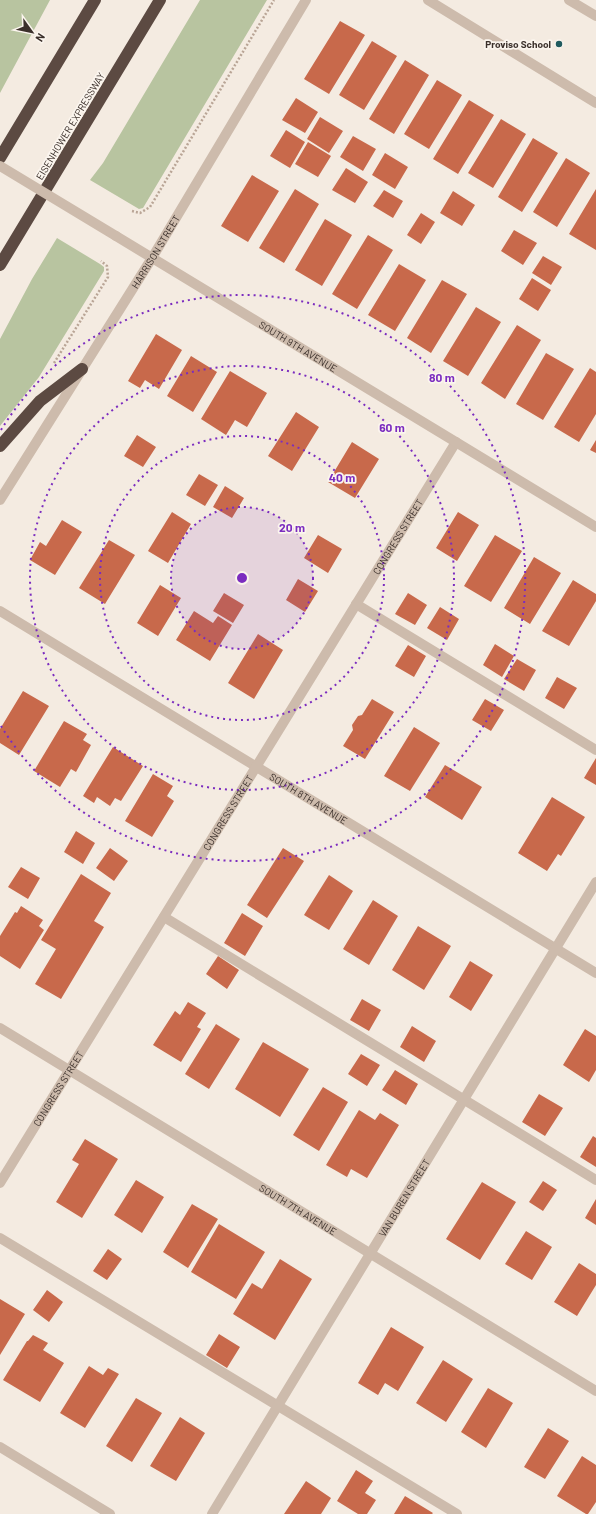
<svg xmlns="http://www.w3.org/2000/svg" width="596" height="1514" font-family="Barlow,sans-serif">
<rect width="100%" height="100%" fill="#f4ebe1"/>
<path fill="#b8c4a0" d="M0,0H50L0,93Z
M200,0H267L143,208L139,209L90,180L103,163Z
M57,238L100,264L104,267V271L39,377L0,426V339L32,279Z"/>
<path fill="#c8694b" d="M340,21L365,35L329,94L304,79Z
M372,41L397,56L364,110L339,95Z
M405,60L429,75L394,134L369,119Z
M437,80L462,95L429,149L404,134Z
M296,98L318,112L305,133L282,120Z
M469,100L494,115L458,174L433,159Z
M320,117L343,131L329,153L307,139Z
M501,119L526,134L493,188L468,173Z
M286,130L305,142L290,168L270,156Z
M353,136L376,149L363,171L340,157Z
M533,138L558,153L522,212L498,197Z
M308,142L331,156L318,177L295,164Z
M385,153L408,167L395,189L372,175Z
M566,158L590,173L557,227L533,212Z
M346,168L368,182L355,203L332,190Z
M252,175L279,191L248,242L221,226Z
M295,189L319,204L284,263L259,248Z
M596,189V250L569,234Z
M384,190L403,201L393,218L373,206Z
M453,191L475,205L462,226L440,213Z
M421,213L435,222L421,244L407,235Z
M325,219L352,235L322,286L295,270Z
M514,230L537,243L523,265L501,251Z
M368,235L393,250L357,309L332,294Z
M543,256L562,267L551,285L532,273Z
M399,264L426,280L395,331L368,315Z
M532,278L551,290L538,311L519,299Z
M442,280L467,294L431,353L407,338Z
M476,307L501,322L468,376L443,361Z
M517,325L541,340L505,399L481,383Z
M156,334L182,350L159,389L145,380L140,388L128,381Z
M546,353L574,369L543,420L516,404Z
M191,356L217,372L193,412L167,396Z
M590,368L596,372V414L579,442L554,427Z
M230,371L267,393L247,427L235,420L226,435L201,419Z
M296,412L319,427L292,471L268,456Z
M137,435L156,447L143,467L124,456Z
M596,440V453L590,450Z
M352,442L379,459L355,498L328,482Z
M199,474L218,485L205,506L186,495Z
M225,486L244,498L232,518L213,507Z
M172,512L191,524L168,563L148,551Z
M458,512L479,525L457,561L436,548Z
M62,520L82,532L55,575L30,560L40,542L46,546Z
M318,535L342,549L328,573L304,558Z
M495,535L522,551L491,602L464,586Z
M109,540L135,555L105,604L79,588Z
M534,557L561,573L530,624L504,608Z
M298,579L318,591L305,612L286,600Z
M573,580L596,594V601L569,646L542,631Z
M160,585L181,598L158,636L137,623Z
M224,593L244,605L233,623L213,611Z
M408,593L427,605L415,625L395,614Z
M440,607L459,619L447,640L427,628Z
M194,611L213,623L218,616L232,625L210,661L176,640Z
M258,634L283,650L254,699L228,683Z
M495,644L514,656L502,677L483,665Z
M408,645L426,656L414,677L395,666Z
M517,659L536,670L524,691L504,679Z
M557,677L577,688L564,709L545,698Z
M23,691L49,706L19,755L0,743V729Z
M372,699L394,712L365,759L343,746L353,730L352,725L358,716L362,715Z
M485,699L504,710L491,731L472,720Z
M64,721L87,734L83,740L91,745L76,772L71,769L60,787L34,771Z
M414,727L440,743L410,791L384,776Z
M113,747L143,766L121,801L115,798L110,806L97,797L94,803L83,796Z
M596,758V785L584,778Z
M445,765L482,787L462,820L425,797Z
M153,774L173,786L167,796L174,801L152,837L125,821Z
M552,797L585,817L561,856L558,854L547,871L518,853Z
M76,831L95,843L83,864L64,852Z
M110,848L128,861L114,881L96,868Z
M283,848L304,861L267,918L247,905Z
M21,867L40,878L28,899L8,887Z
M81,874L111,893L94,921L104,927L61,999L35,984L56,949L41,940Z
M329,875L353,891L329,930L304,915Z
M373,900L398,916L369,965L343,949Z
M21,906L43,920L39,926L44,930L20,969L0,956V936L15,912L17,913Z
M242,913L263,926L245,956L224,943Z
M418,926L451,946L424,990L392,970Z
M218,956L239,970L227,989L206,974Z
M470,961L493,975L471,1011L449,997Z
M362,999L381,1010L369,1031L350,1020Z
M188,1002L206,1013L197,1027L201,1029L181,1062L153,1045L175,1011L180,1015Z
M216,1024L240,1039L209,1089L185,1074Z
M412,1026L436,1041L424,1062L400,1047Z
M585,1029L596,1036V1070L589,1082L563,1065Z
M263,1042L309,1069L280,1117L235,1089Z
M361,1054L380,1065L367,1086L348,1074Z
M395,1070L418,1084L406,1105L382,1090Z
M323,1087L348,1102L319,1151L293,1135Z
M539,1094L563,1108L545,1136L522,1122Z
M359,1110L375,1120L380,1113L399,1125L367,1178L351,1169L347,1177L326,1165Z
M593,1136L596,1138V1167L580,1157Z
M85,1139L118,1159L82,1218L56,1202L79,1164L72,1160Z
M136,1180L164,1197L142,1233L114,1215Z
M543,1181L557,1190L543,1211L529,1202Z
M482,1182L516,1202L480,1260L446,1239Z
M596,1199V1225L585,1218Z
M192,1204L218,1219L188,1268L163,1252Z
M219,1224L265,1252L236,1299L191,1272Z
M526,1231L552,1247L532,1280L505,1264Z
M108,1249L122,1259L107,1280L93,1271Z
M280,1259L312,1279L275,1340L233,1314L252,1283L262,1289Z
M579,1263L596,1274V1285L577,1316L554,1302Z
M47,1290L63,1302L49,1322L33,1310Z
M0,1299L25,1314L0,1355Z
M391,1327L424,1347L398,1391L385,1383L378,1395L358,1383Z
M219,1334L240,1347L227,1368L206,1355Z
M33,1335L48,1343L43,1350L64,1363L40,1402L3,1380L27,1341H28Z
M443,1360L473,1379L446,1422L416,1403Z
M89,1366L103,1375L108,1368L119,1374L85,1428L60,1413Z
M488,1388L513,1403L486,1448L461,1432Z
M136,1398L162,1413L132,1462L106,1446Z
M180,1417L205,1433L176,1481L150,1466Z
M548,1428L569,1441L545,1479L524,1467Z
M582,1456L596,1465V1502L588,1514H586L557,1496Z
M356,1470L373,1481L365,1493L376,1500L367,1514H358L337,1501Z
M306,1481L331,1498L321,1514H284Z
M405,1496L433,1513L432,1514H394Z"/>
<g fill="none" stroke-linecap="round" stroke-linejoin="round">
<path stroke="#b9a596" stroke-width="2.5" stroke-dasharray="2 2" stroke-linecap="butt" d="M132,211L140,213L150,207L274,0
M54,363L108,277L107,266L101,261"/>
<path stroke="#cdbbac" stroke-width="10" d="M569,0L596,16
M356,604L596,750
M164,917L596,1180
M0,1238L457,1514"/>
<g stroke="#cdbbac" stroke-width="10">
<path d="M428,0L596,103"/>
<path id="s1" d="M0,611L596,973"/>
<path id="s2" d="M0,1028L596,1391"/>
<path id="s3" d="M0,1183L456,442"/>
<path d="M0,1447L110,1514"/>
<path id="s4" d="M212,1514L596,882"/>
</g>
<g stroke="#cdbbac" stroke-width="10">
<path id="s5" d="M116,236L596,527"/>
<path id="s6" d="M0,500L152,258L306,0"/>
</g>
<path stroke="#5c4a42" stroke-width="12" d="M0,158L95,0
M0,265L160,0
M0,446L40,401L82,369"/>
<path stroke="#cdbbac" stroke-width="10" d="M0,166L116,236"/>
</g>
<circle cx="242" cy="578" r="71" fill="#7b2cbf" fill-opacity=".12"/>
<g fill="none" stroke="#7b2cbf" stroke-width="2" stroke-dasharray="2 4">
<circle cx="242" cy="578" r="71"/>
<circle cx="242" cy="578" r="142"/>
<circle cx="242" cy="578" r="212"/>
<path d="M1 430A283 283 0 1 1 1 726"/>
</g>
<circle fill="#1f5a5e" stroke="#fbf5ee" stroke-width="1.5" cx="559" cy="44" r="4"/>
<g text-anchor="middle" dominant-baseline="central" stroke-width="3.5" stroke-linejoin="round" paint-order="stroke">
<g font-size="10" font-weight="bold" fill="#3b302b" stroke="#fbf5ee" text-anchor="end">
<text x="551" y="44">Proviso School</text>
</g>
<g font-size="10" fill="#3b302b" stroke="#fbf5ee">
<text transform="translate(70 126) rotate(-59)">EISENHOWER EXPRESSWAY</text>
<text stroke="none"><textPath href="#s6" startOffset="293">HARRISON STREET</textPath></text>
<text stroke="none"><textPath href="#s5" startOffset="213">SOUTH 9TH AVENUE</textPath></text>
<text stroke="none"><textPath href="#s3" startOffset="759">CONGRESS STREET</textPath></text>
<text stroke="none"><textPath href="#s1" startOffset="361">SOUTH 8TH AVENUE</textPath></text>
<text stroke="none"><textPath href="#s3" startOffset="435">CONGRESS STREET</textPath></text>
<text stroke="none"><textPath href="#s3" startOffset="111">CONGRESS STREET</textPath></text>
<text stroke="none"><textPath href="#s4" startOffset="370">VAN BUREN STREET</textPath></text>
<text stroke="none"><textPath href="#s2" startOffset="349">SOUTH 7TH AVENUE</textPath></text>
</g>
</g>
<circle cx="242" cy="578" r="6" fill="#7b2cbf" stroke="#fbf5ee" stroke-width="2"/>
<g font-size="12" text-anchor="middle" font-weight="bold" fill="#7b2cbf" stroke="#fbf5ee" stroke-width="3.5" stroke-linejoin="round" paint-order="stroke">
<text x="442" y="382">80 m</text>
<text x="392" y="432">60 m</text>
<text x="342" y="482">40 m</text>
<text x="292" y="532">20 m</text>
</g>
<g transform="translate(32 32) rotate(123)" stroke="#fbf5ee" stroke-width="3" paint-order="stroke">
<path d="M0-3L7 15L0 10L-7 15Z" fill="#3b302b"/>
<text y="-6" font-size="11" font-weight="bold" text-anchor="middle" fill="#3b302b">N</text>
</g>
</svg>
